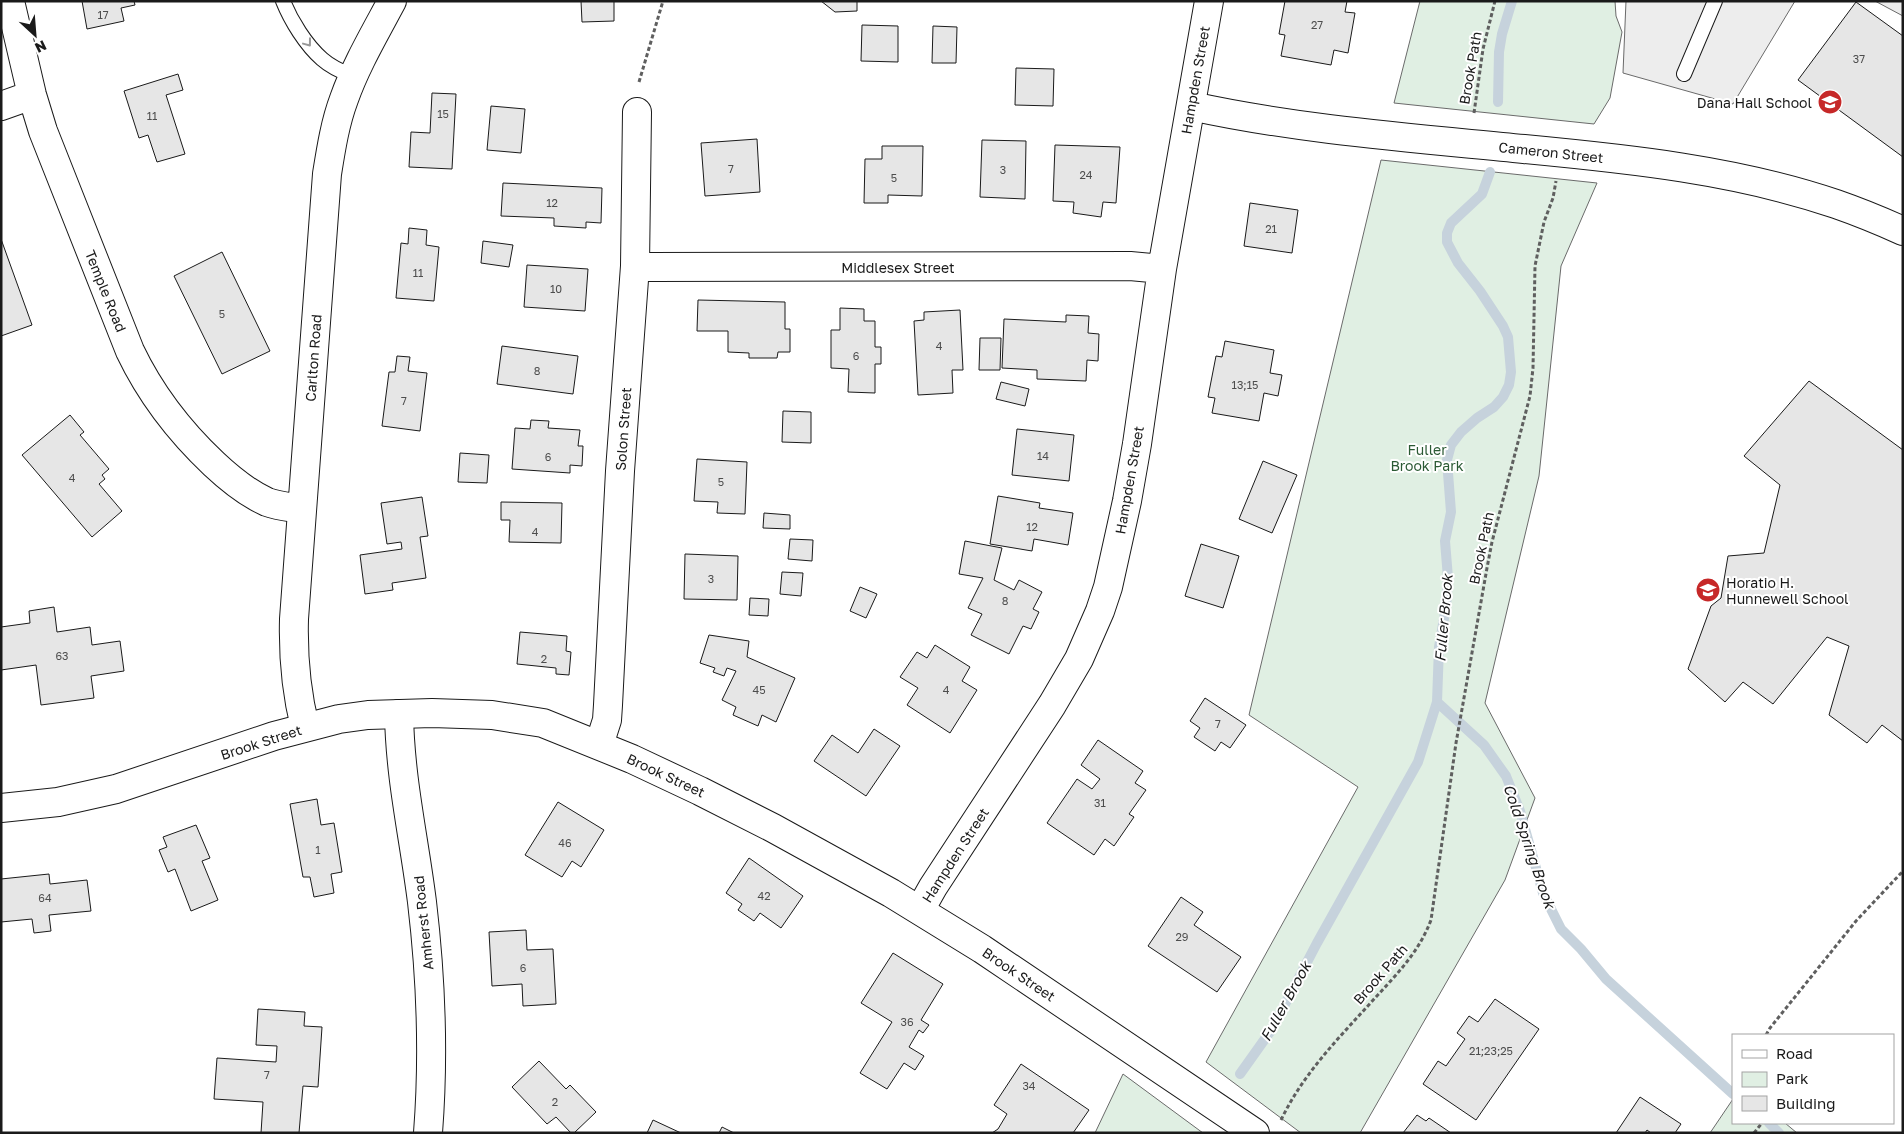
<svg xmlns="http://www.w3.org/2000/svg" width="1904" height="1134" font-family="'Golos Text',sans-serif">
<rect width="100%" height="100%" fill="#fff"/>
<path fill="#e0efe3" stroke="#6a6a6a" d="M1420,1H1615L1616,16L1622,32L1610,98L1594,124L1394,103Z
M1381,160L1597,183L1561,266L1539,476L1485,703L1535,798L1505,880L1360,1133H1301L1206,1062L1358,787L1249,715Z
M1123,1074L1203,1133H1095Z
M1733,1099V1123H1785L1797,1133H1710Z"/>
<path fill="#ededed" stroke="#6a6a6a" d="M1626,1H1795L1733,104L1623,73Z
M1875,1H1903V16Z"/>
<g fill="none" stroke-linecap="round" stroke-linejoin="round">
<path stroke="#c6d2dc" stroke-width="10" d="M1498,102L1499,52L1502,34L1512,1
M1437,702L1484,745L1506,776L1520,811L1543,893L1561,929L1581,949L1606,979L1733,1094
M1240,1074L1272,1029L1317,943L1418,762L1437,702L1439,647L1446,607L1448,578L1445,541L1451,512L1447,460L1451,445L1461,432L1477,418L1494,407L1503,397L1509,385L1511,372L1508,337L1503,326L1480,291L1458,263L1447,242V233L1451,223L1482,194L1490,172
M1769,1123L1779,1133"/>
</g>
<path fill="#e6e6e6" stroke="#1a1a1a" d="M82,1H134L135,5L121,8L124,21L87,29Z
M581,1H614V21L582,22Z
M821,1H857V11L835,12Z
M1285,1H1347L1345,12L1355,13L1348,53L1334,50L1331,65L1281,56L1285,35L1279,34Z
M1856,2L1903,36V157L1798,80Z
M862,25L898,26V62L861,61Z
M933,26L957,27L956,63H932Z
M1016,68L1054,69L1053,106L1015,105Z
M178,74L183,90L166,95L185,154L157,162L148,135L139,138L124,91Z
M432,93L456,94L452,169L409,167L411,132L430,133Z
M491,106L525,109L521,153L487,150Z
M757,139L760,192L705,196L701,143Z
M982,140L1026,141L1025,199L980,197Z
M1055,145L1120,147L1116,203L1103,202L1101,217L1073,213L1074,202L1053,201Z
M882,146H923L922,196L888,195V203H864L865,159H882Z
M503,183L602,188L601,223L586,222V228L554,226V218L501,216Z
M1250,203L1298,210L1292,253L1244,246Z
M409,228L427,230L426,245L439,247L434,301L396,298L401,243L408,244Z
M1,239L32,325L1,336Z
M483,241L513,245L509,267L481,263Z
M222,252L270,351L222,374L174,276Z
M527,265L588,269L585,311L524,307Z
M698,300L785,302V329H790V352H778L777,358H749V353L728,352V331H697Z
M840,308L864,309V321H875V347H881V364H875V393L848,392L849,369L831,368V330H840Z
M960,310L963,370H952L953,393L918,395L914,321L924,320V312Z
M1066,315L1089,316L1088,333L1099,334L1098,361L1087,360L1086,381L1037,379V370L1002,368L1004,319L1066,322Z
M980,338H1001L1000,370H979Z
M1225,341L1274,350L1270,373L1282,375L1278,396L1264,393L1259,421L1212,413L1215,398L1208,397L1216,356L1222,357Z
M502,346L578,356L573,394L497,384Z
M397,356L410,357L408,371L427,373L420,431L382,426L389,372H395Z
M1809,381L1903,450V741L1882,725L1867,743L1829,715L1849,646L1827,637L1773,704L1743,682L1725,702L1688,669L1711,606L1721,598L1728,556L1764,553L1780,485L1744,456Z
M1001,382L1029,389L1025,406L996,399Z
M783,411L811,412V443L782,442Z
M70,415L84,432L80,435L109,469L102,475L105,479L99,484L122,511L92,537L22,455Z
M531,420L549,421L548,428L580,430L578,446H583L582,466L570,465V473L512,469L515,428L530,429Z
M1017,429L1074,435L1069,481L1012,475Z
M460,453L489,455L487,483L458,482Z
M697,459L747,462L745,514L717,513L718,502L694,501Z
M1263,461L1297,475L1272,533L1239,519Z
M998,496L1040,503L1039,508L1073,513L1068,545L1034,539L1032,551L990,544Z
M422,497L428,536L420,537L426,578L392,583L393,590L365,594L360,555L402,549L401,542L387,544L381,503Z
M501,502L562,503L561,543L509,542L510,520H501Z
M764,513L790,515V529L763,528Z
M790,539L813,540L812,561L788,559Z
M965,541L1002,548L994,580L1014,590L1019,580L1042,592L1033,609L1039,612L1031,629L1023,626L1009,654L971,635L982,614L968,608L983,578L959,574Z
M1201,544L1239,556L1223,608L1185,596Z
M685,554L738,556L737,600L684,599Z
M782,572L803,573L801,596L780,594Z
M860,587L877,594L866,618L850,611Z
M750,598L769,599L768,616L749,615Z
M54,607L57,632L90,627L92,645L120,641L124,671L91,676L94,698L41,705L36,665L1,670V627L30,623L29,611Z
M520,632L567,636L566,651L571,652L569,675L556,674V668L517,664Z
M709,635L749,641L747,657L795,678L776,722L762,715L758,726L733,715L736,707L722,700L736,671L727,668L724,676L713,672L715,668L700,663Z
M935,645L970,667L962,681L977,690L950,733L907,705L918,688L900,677L917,652L927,658Z
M1205,698L1246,725L1230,748L1221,742L1215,751L1194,737L1200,728L1190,721Z
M874,729L900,746L866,796L814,761L832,735L858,753Z
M1098,740L1143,771L1135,783L1146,790L1129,814L1134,817L1114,846L1105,839L1094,855L1047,823L1077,779L1092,789L1100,779L1081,765Z
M317,799L321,825L334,823L342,872L331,874L334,893L314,897L310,877H303L290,804Z
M558,802L604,830L581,867L572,861L562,877L525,855Z
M196,825L210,858L202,861L218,900L191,911L175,869L168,872L159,850L167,847L163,837Z
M749,858L803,896L781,928L760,913L754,921L738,910L742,904L726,893Z
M49,874L50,884L87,880L91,911L49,915L51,931L34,933L32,919L1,922V879Z
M1181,897L1203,912L1194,925L1241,957L1217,992L1148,946Z
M526,930L527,950L553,949L556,1004L523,1006L522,984L492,986L489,932Z
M893,953L943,984L921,1020L929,1025L923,1033L919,1030L909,1047L924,1056L915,1070L904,1063L887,1089L860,1073L892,1022L861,1003Z
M1495,999L1539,1029L1476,1120L1423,1084L1438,1061L1446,1066L1465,1039L1457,1033L1469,1016L1478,1022Z
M258,1009L305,1012L304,1026L322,1027L318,1087L303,1086L299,1133H261L263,1102L214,1099L217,1058L276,1062L277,1046L256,1045Z
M539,1061L566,1089L570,1085L596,1112L574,1133H571L556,1117L547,1124L512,1087Z
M1021,1064L1089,1110L1073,1133H992L998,1129L1007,1114L994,1105Z
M1640,1097L1681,1124L1675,1133H1651L1647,1130L1645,1133H1616Z
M1417,1115L1426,1121L1429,1118L1451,1133H1403Z
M653,1120L681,1133H647Z
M722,1127L734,1133H719Z"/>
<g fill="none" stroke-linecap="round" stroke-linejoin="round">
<defs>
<path id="service" d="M283,1C291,21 306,45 322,59C331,67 342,72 353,76
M1684,74L1715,1"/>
<path id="minor" d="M10,1L32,95L43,131L130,351C151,395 179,431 214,464C230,479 247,493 267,502C278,506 289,507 301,509
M1,106L32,95
M1191,106C1301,130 1413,138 1524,149C1629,159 1736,170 1836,204C1859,212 1881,221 1903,231
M635,266L651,267L1130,266L1162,269
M399,714C400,779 414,838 422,902C431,978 434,1056 428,1133
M305,727C296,691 293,656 294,619L327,174C331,149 335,123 344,99C356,65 375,33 392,1
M599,745L607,720L608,705L620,471L635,266L637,112
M920,910L933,887L1052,705L1079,659L1100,611L1108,587L1127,501L1137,444L1162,269L1209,1"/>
<path id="tertiary" d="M1,808L58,802L116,789L274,736L339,719L368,715L432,713L492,715L543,723L632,759L700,791L773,828L891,893L982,949L1255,1133"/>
</defs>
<use href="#service" stroke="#1a1a1a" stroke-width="16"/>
<use href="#minor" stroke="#1a1a1a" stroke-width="30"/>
<use href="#tertiary" stroke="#1a1a1a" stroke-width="30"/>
<path stroke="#5f5f5f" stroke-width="3" stroke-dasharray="4 2.5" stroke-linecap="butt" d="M639,82L663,1
M1474,113L1483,49L1495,1
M1766,1035L1770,1028L1856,921L1903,871
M1281,1120C1304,1072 1340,1037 1375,998C1397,974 1419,952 1431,920L1456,743L1487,568L1492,542L1530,396L1533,368L1535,266L1544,222L1553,198L1556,181
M1754,1133L1762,1123"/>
<use href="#service" stroke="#fff" stroke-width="14"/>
<use href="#minor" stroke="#fff" stroke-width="28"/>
<use href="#tertiary" stroke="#fff" stroke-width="28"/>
</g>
<defs><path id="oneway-chevron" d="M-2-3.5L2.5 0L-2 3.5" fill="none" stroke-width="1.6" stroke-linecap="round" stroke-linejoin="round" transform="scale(1.25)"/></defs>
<use stroke="#989898" href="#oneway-chevron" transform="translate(308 43) rotate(53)"/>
<defs>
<symbol id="school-disc" viewBox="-11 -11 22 22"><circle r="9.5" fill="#c62828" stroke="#fff"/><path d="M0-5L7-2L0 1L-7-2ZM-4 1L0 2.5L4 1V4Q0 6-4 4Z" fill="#fff"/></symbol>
</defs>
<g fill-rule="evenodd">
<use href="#school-disc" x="1816" y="88" width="28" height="28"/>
<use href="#school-disc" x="1694" y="576" width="28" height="28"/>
</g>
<g text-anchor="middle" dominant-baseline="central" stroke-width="4" stroke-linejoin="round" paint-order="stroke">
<g font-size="11" fill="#4d4d4d">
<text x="103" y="14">17</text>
<text x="1317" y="24">27</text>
<text x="1859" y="58">37</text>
<text x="443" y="113">15</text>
<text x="152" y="115">11</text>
<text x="731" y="168">7</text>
<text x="1003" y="169">3</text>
<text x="1086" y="174">24</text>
<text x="894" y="177">5</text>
<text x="552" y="202">12</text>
<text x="1271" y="228">21</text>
<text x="418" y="272">11</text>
<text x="556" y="288">10</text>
<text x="222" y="313">5</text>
<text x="939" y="345">4</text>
<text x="856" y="355">6</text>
<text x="537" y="370">8</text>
<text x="1245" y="384">13;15</text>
<text x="404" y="400">7</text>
<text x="1043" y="455">14</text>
<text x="548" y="456">6</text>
<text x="72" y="477">4</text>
<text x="721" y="481">5</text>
<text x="1032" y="526">12</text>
<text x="535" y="531">4</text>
<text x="711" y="578">3</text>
<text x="1005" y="600">8</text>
<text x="62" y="655">63</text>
<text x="544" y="658">2</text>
<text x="759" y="689">45</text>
<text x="946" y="689">4</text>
<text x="1218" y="723">7</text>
<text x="1100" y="802">31</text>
<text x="565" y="842">46</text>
<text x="318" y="849">1</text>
<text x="764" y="895">42</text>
<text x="45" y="897">64</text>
<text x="1182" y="936">29</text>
<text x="523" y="967">6</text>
<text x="907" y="1021">36</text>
<text x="1491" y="1050">21;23;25</text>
<text x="267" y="1074">7</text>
<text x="1029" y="1085">34</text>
<text x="555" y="1101">2</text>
</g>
<g font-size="14" fill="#1a1a1a" stroke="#fff">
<text transform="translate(1470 68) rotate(-80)">Brook Path</text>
<text transform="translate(1195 80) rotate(-80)">Hampden Street</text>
<text transform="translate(1551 152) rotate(6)">Cameron Street</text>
<text x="898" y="267">Middlesex Street</text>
<text transform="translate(106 291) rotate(68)">Temple Road</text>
<text transform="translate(313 358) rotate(-86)">Carlton Road</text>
<text transform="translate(623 429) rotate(-86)">Solon Street</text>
<text transform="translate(1129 480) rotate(-80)">Hampden Street</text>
<text transform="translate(1481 548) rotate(-78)">Brook Path</text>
<text transform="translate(261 742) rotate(-18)">Brook Street</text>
<text transform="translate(666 775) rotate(25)">Brook Street</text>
<text transform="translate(955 855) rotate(-57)">Hampden Street</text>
<text transform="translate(423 923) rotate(-96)">Amherst Road</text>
<text transform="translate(1019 974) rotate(34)">Brook Street</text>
<text transform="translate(1380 974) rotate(-49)">Brook Path</text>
</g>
<g font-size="14" fill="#1a1a1a" stroke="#fff" text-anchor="end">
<text x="1812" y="102">Dana Hall School</text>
<text x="1726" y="582" text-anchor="start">Horatio H.<tspan x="1726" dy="16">Hunnewell School</tspan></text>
</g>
<g font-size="14" fill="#2b5a34" stroke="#fff">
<text x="1427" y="449">Fuller<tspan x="1427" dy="16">Brook Park</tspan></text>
</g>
<g font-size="15" font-style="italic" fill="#1a1a1a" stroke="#fff">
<text transform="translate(1443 618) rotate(-85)">Fuller Brook</text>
<text transform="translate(1530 846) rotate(71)">Cold Spring Brook</text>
<text transform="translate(1285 1001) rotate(-61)">Fuller Brook</text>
</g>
</g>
<rect width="1904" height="1134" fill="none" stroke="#1a1a1a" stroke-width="5"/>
<rect x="1732" y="1034" width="162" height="90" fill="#ffffff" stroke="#a3a3a3"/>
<rect x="1742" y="1050" width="25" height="8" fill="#ffffff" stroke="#a3a3a3"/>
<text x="1776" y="1059" font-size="15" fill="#1a1a1a">Road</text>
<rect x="1742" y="1072" width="25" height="15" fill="#e0efe3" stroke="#a3a3a3"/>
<text x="1776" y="1084" font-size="15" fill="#1a1a1a">Park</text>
<rect x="1742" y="1096" width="25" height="15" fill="#e6e6e6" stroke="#a3a3a3"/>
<text x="1776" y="1109" font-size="15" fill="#1a1a1a">Building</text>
<g transform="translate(35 35) rotate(154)" stroke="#ffffff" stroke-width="4" paint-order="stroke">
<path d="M0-4L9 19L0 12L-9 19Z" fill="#1a1a1a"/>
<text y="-8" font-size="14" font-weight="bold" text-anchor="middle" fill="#1a1a1a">N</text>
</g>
</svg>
